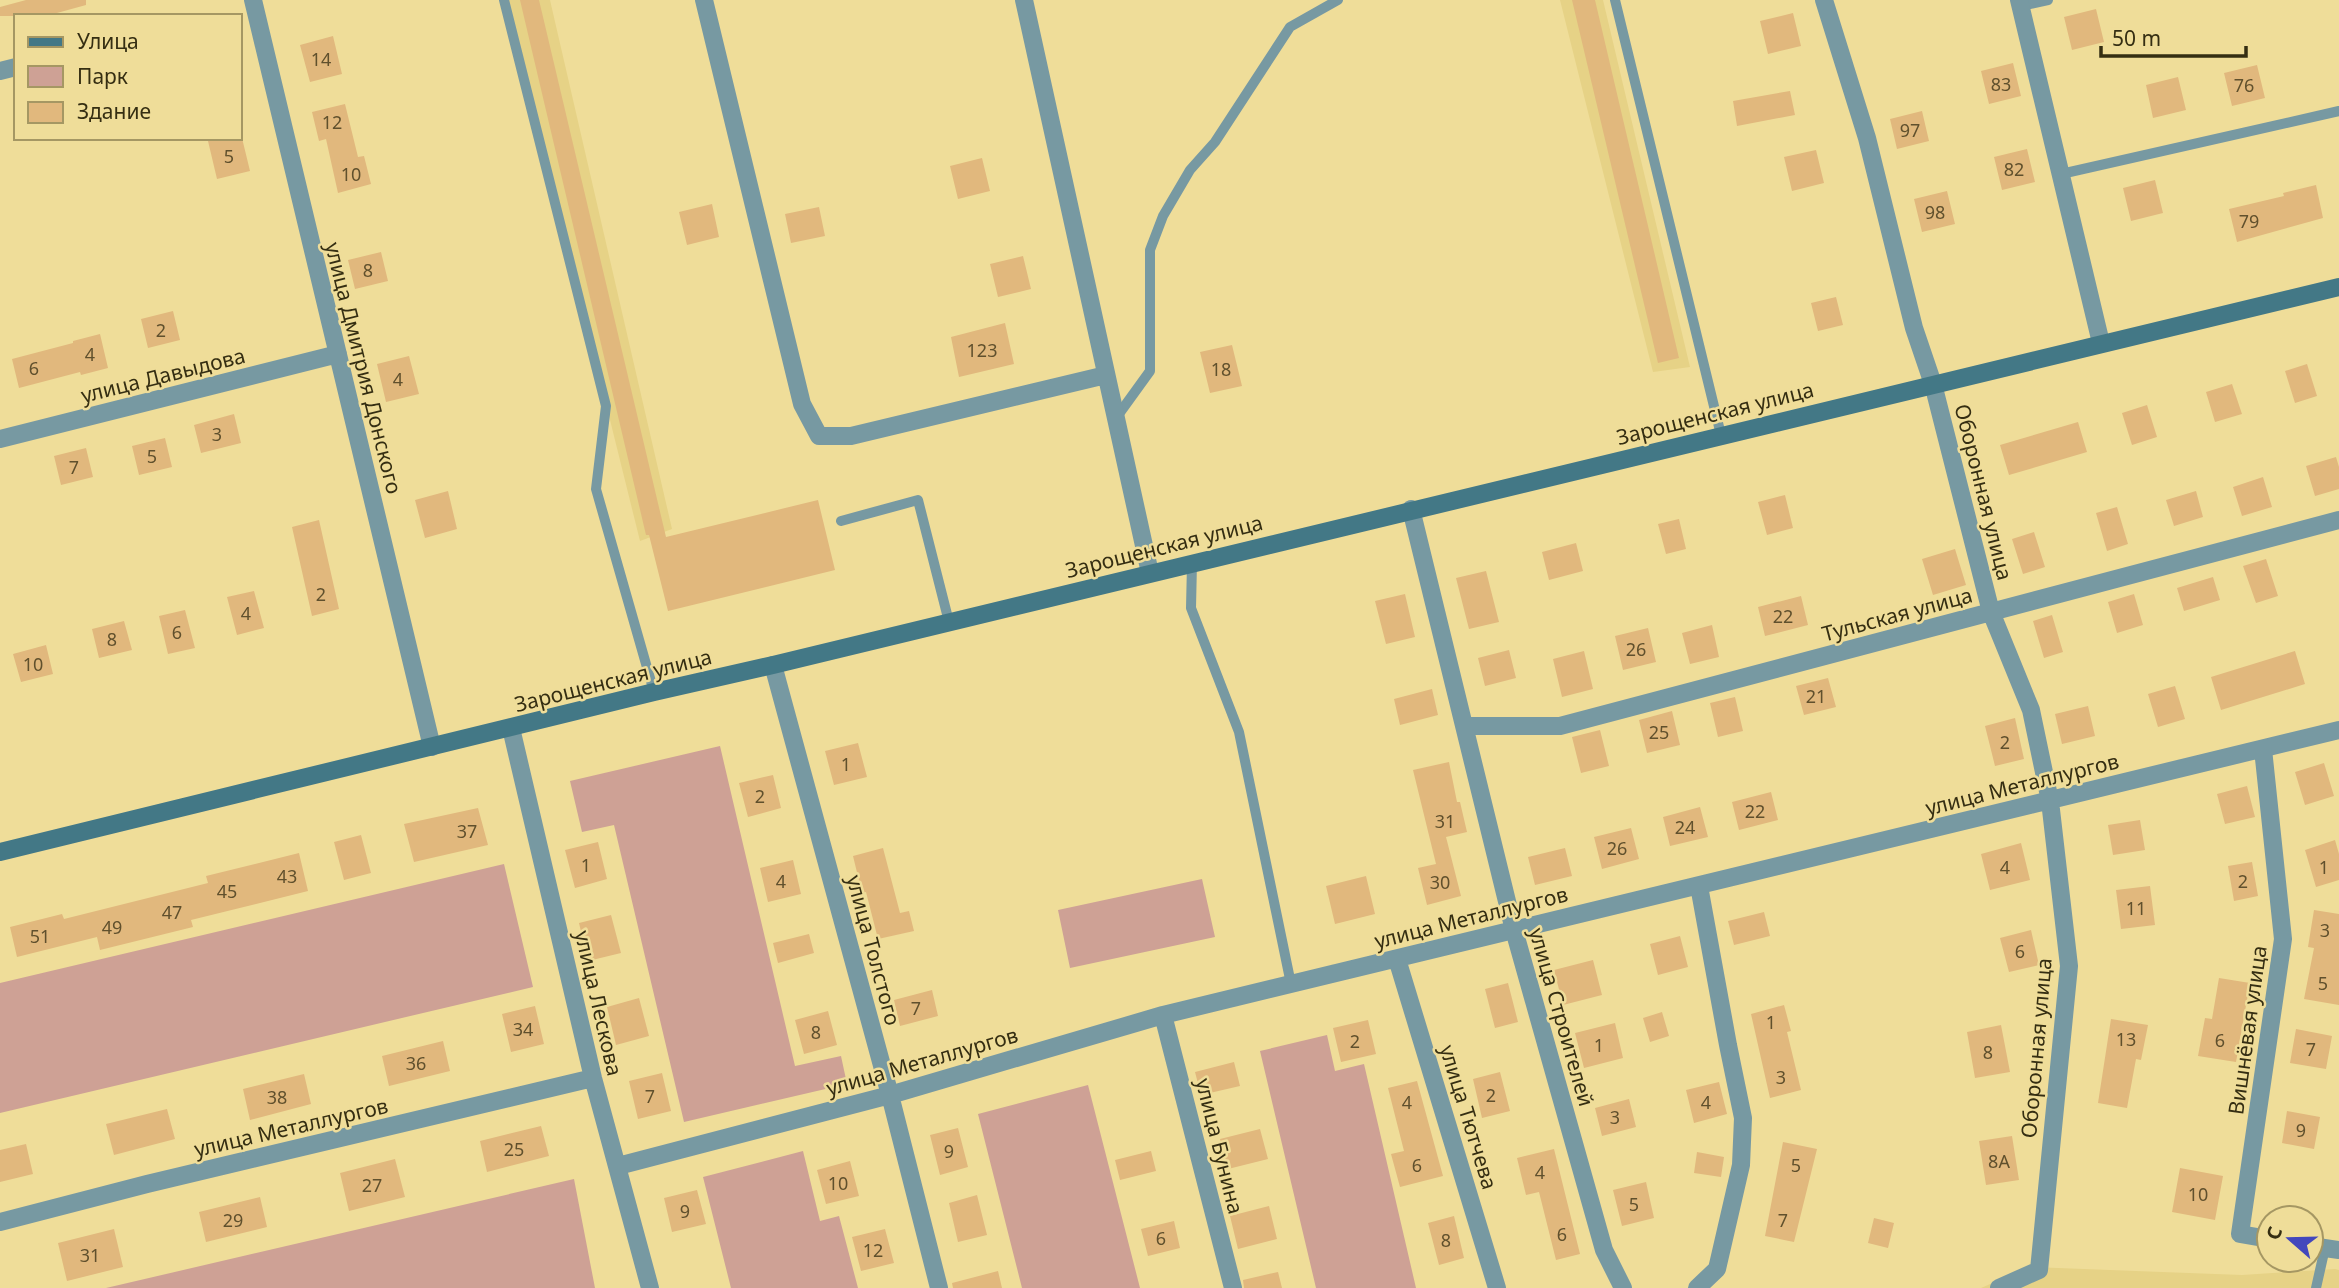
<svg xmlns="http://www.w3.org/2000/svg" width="2339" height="1288" font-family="'Noto Sans',sans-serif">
<rect width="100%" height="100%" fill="#efdd99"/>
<path fill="#e6d286" d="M506,0H550L672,529L640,541Z
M1560,0H1603L1690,367L1653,372Z
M2029,1267L2242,1275L2335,1269L2339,1270V1288H1981Z"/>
<path fill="#cea195" d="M720,746L795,1066L841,1056L847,1084L684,1122L614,825L582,832L570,781Z
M504,864L533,987L0,1113V983Z
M1202,879L1215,937L1070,968L1058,910Z
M1327,1035L1335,1071L1364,1064L1416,1288H1316L1260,1051Z
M1088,1085L1140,1288H1022L978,1114Z
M803,1151L820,1221L839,1216L858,1288H731L703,1177Z
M574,1179L595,1288H106Z"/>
<path fill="#e1b87d" d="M26,0H86V5L46,16H0V7Z
M520,0H539L666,537L818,500L835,570L668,611L649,535H646Z
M1572,0H1595L1679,358L1658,363Z
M2096,9L2104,42L2072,50L2064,17Z
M1793,13L1801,46L1768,54L1760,21Z
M333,36L342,74L310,82L300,45Z
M2013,63L2021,96L1989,104L1981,71Z
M2257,65L2265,98L2232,106L2224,73Z
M2178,77L2186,110L2153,118L2146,85Z
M1790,91L1795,115L1737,126L1733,101Z
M345,104L358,157L364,156L371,184L338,193L326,139L319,141L312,112Z
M1922,111L1929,141L1897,149L1890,119Z
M218,138H242L250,171L217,179L208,141Z
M2027,149L2035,182L2002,190L1994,157Z
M1816,150L1824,183L1792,191L1784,157Z
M982,158L990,191L958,199L950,166Z
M2155,180L2163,213L2131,221L2123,188Z
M2316,185L2323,218L2237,242L2229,209L2284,196L2283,193Z
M1947,191L1955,224L1922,232L1914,199Z
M712,204L719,237L687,245L679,212Z
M819,207L825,236L791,243L785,214Z
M381,252L388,281L355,289L348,260Z
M1023,256L1031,289L998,297L990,264Z
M1836,297L1843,325L1818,331L1811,303Z
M173,311L180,340L148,348L141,319Z
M1005,323L1014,364L959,377L951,337Z
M100,334L108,368L81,375L80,372L19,388L12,359L73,343V341Z
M1232,345L1242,386L1210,393L1200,352Z
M409,356L419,394L386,402L377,364Z
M2307,364L2317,396L2295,403L2285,371Z
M2232,384L2242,414L2215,422L2206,392Z
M2147,405L2157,437L2132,445L2122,413Z
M234,414L241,443L201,453L194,425Z
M2078,422L2087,452L2009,475L2000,445Z
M165,438L172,467L139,475L132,446Z
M86,448L93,477L61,485L54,456Z
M2336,457L2339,467V489L2315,496L2306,466Z
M2263,477L2272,507L2242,516L2233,487Z
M448,491L457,529L425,538L415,500Z
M2196,491L2203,517L2174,526L2166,500Z
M1785,495L1793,528L1767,535L1758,502Z
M2117,507L2128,544L2107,551L2096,513Z
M1679,519L1686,549L1666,554L1658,524Z
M319,520L339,609L312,616L292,527Z
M2034,532L2045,567L2023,574L2012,539Z
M1576,543L1583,571L1549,580L1542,552Z
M1955,549L1966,585L1933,595L1922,559Z
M2266,559L2278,596L2256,603L2243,566Z
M1486,571L1499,622L1469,629L1456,578Z
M2213,577L2220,600L2184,611L2177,588Z
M254,591L264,628L237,635L227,597Z
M1405,594L1415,637L1386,644L1375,601Z
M2134,594L2143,625L2117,633L2108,602Z
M1801,596L1808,625L1765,636L1758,607Z
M185,610L195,648L168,654L159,616Z
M2052,615L2063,652L2044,658L2033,621Z
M124,621L132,650L99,658L92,629Z
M1712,625L1719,657L1690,664L1682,633Z
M1648,628L1656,662L1623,670L1615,636Z
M46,645L53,674L21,682L13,654Z
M1509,650L1516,678L1485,686L1478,658Z
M1584,651L1593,689L1562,697L1553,659Z
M2295,651L2305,684L2221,710L2211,677Z
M1828,678L1836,707L1804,715L1796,686Z
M2175,686L2185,719L2158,727L2148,694Z
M1432,689L1438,715L1400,725L1394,699Z
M1735,697L1743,731L1718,737L1710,703Z
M2088,706L2095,736L2062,744L2055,714Z
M1672,711L1680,745L1647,753L1639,720Z
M2015,718L2024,759L1995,766L1985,726Z
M1600,730L1609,766L1581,773L1572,737Z
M858,743L867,777L834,785L825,751Z
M1449,762L1457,802H1460L1467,832L1446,837L1461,896L1427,905L1418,868L1436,864L1413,770Z
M2324,763L2334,796L2305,805L2295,772Z
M773,775L781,808L748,817L739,783Z
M2247,786L2255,817L2225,824L2217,794Z
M1771,792L1778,820L1739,830L1732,802Z
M1700,807L1708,837L1670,846L1663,817Z
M478,808L488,845L414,862L404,824Z
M2140,820L2145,850L2113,855L2108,825Z
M1631,828L1639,859L1602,869L1594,837Z
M361,835L371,873L344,880L334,842Z
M2335,840L2339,854V880L2316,887L2305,850Z
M598,842L607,879L575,888L565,850Z
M2021,843L2030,880L1990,890L1981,854Z
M883,848L900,913L909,911L914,931L878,939L866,892L862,893L853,856Z
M1565,848L1572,876L1535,885L1528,857Z
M299,853L308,891L191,920L193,927L100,950L97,937L17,957L10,927L62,914L64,919L208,883L206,876Z
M793,860L801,894L768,902L760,868Z
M2252,862L2258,896L2234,901L2228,866Z
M1366,876L1375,914L1335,924L1326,886Z
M2150,886L2155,925L2121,929L2116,890Z
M2314,910L2339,914V1005L2304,999L2314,948L2308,947Z
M1764,912L1770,936L1734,945L1728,921Z
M611,915L621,953L588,961L579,923Z
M2031,930L2039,965L2009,972L2000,938Z
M809,934L814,953L778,963L773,943Z
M1680,936L1688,967L1658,975L1650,944Z
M1593,960L1602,995L1563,1005L1554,970Z
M2219,978L2250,983L2236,1062L2198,1056L2205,1018L2212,1019Z
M1508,983L1518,1022L1495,1028L1485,989Z
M932,990L938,1016L900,1026L894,1000Z
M639,998L649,1036L616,1045L607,1007Z
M1784,1005L1791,1031L1787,1032L1801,1090L1770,1098L1751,1014Z
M535,1006L544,1044L511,1052L502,1014Z
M828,1011L837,1045L804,1054L795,1020Z
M1662,1012L1669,1036L1650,1042L1643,1018Z
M2111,1019L2148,1025L2141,1060L2136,1059L2127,1108L2098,1103Z
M1368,1020L1376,1054L1341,1062L1333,1028Z
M1615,1023L1623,1058L1584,1068L1575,1033Z
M2001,1025L2010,1072L1975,1078L1967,1032Z
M2296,1029L2332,1036L2326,1069L2290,1063Z
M443,1041L450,1071L389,1086L382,1056Z
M1234,1062L1240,1086L1201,1095L1195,1072Z
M1500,1072L1510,1111L1482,1118L1473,1079Z
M662,1073L671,1111L638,1119L629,1081Z
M304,1074L311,1104L250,1120L243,1089Z
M1417,1081L1443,1176L1400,1187L1391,1154L1404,1151L1388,1088Z
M1719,1082L1727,1114L1694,1123L1686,1090Z
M1629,1099L1636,1127L1602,1136L1595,1108Z
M167,1109L175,1139L114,1155L106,1124Z
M2287,1111L2320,1117L2314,1149L2282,1143Z
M541,1126L549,1156L487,1172L480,1141Z
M958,1128L968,1167L940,1175L930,1135Z
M1260,1129L1268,1159L1228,1169L1220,1139Z
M2012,1136L2019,1180L1986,1185L1979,1141Z
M1783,1142L1817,1149L1794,1242L1765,1236Z
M26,1144L33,1174L0,1182V1150Z
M1554,1149L1580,1254L1556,1260L1539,1192L1526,1195L1517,1158Z
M1151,1151L1156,1171L1120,1180L1115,1160Z
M1697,1152L1724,1157L1721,1177L1694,1173Z
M395,1159L405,1197L349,1211L340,1173Z
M850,1161L859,1196L826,1204L817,1170Z
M2180,1168L2223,1176L2215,1220L2172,1212Z
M1646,1182L1654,1218L1622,1226L1613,1190Z
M697,1190L706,1224L672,1232L664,1198Z
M977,1195L987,1235L958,1242L949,1203Z
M260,1197L267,1227L206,1242L199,1212Z
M1269,1206L1277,1239L1238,1249L1230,1216Z
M1454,1216L1464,1258L1439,1265L1428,1223Z
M1874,1218L1894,1223L1888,1248L1868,1243Z
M1174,1221L1180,1248L1148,1256L1141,1229Z
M114,1229L123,1267L67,1281L58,1243Z
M885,1229L894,1263L861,1271L852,1237Z
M998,1271L1002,1288H953L952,1283Z
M1278,1272L1282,1288H1244L1243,1280Z"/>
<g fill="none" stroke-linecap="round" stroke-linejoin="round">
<path stroke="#7799a2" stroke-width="10" d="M504,0L606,406L596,489L654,692
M1615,0L1721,435
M2021,6L2048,0
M2061,174L2339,111
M1116,418L1150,371V250L1163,216L1190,170L1215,142L1290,27L1338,0
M841,521L918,500L949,622
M1192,563L1191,608L1239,732L1291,984
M2316,1288L2325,1248"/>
<path stroke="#7799a2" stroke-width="18" d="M253,0L432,747
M704,0L802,404L819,436H851L1106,375
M1024,0L1150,573
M1824,0L1867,138L1914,328L1933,384L1991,612L2031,710L2050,801L2069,966L2039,1270L1999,1288
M2019,0L2101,343
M0,71L16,67
M0,439L338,354
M1411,509L1514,930L1604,1250L1623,1288
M773,665L890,1095L939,1288
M1464,726H1560L2339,520
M511,728L593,1078L650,1288
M2263,749L2283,939L2240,1234L2269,1239
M1397,959L1497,1288
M1163,1015L1233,1288
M618,1166L890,1095L1163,1015L2339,730
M0,1222L147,1184L593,1078
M2311,1246L2339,1250
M1697,1288L1717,1269L1741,1165L1743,1118L1728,1045L1699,886"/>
<path stroke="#437886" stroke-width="18" d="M0,852L654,692L773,665L2339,287"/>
</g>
<g text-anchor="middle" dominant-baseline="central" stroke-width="5" stroke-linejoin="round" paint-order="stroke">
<g font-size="18" fill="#60502d">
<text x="321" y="59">14</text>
<text x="2001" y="84">83</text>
<text x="2244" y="85">76</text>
<text x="332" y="122">12</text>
<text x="1910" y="130">97</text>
<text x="229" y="156">5</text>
<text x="2014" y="169">82</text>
<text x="351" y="174">10</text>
<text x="1935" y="212">98</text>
<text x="2249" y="221">79</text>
<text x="368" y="270">8</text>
<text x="161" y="330">2</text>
<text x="982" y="350">123</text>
<text x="90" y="354">4</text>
<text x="34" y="368">6</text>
<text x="1221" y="369">18</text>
<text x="398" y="379">4</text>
<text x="217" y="434">3</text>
<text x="152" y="456">5</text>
<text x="74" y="467">7</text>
<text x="321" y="594">2</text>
<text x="246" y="613">4</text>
<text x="1783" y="616">22</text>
<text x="177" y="632">6</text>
<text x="112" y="639">8</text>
<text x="1636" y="649">26</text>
<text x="33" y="664">10</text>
<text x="1816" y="696">21</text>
<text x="1659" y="732">25</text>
<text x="2005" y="742">2</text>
<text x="846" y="764">1</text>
<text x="760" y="796">2</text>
<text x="1755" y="811">22</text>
<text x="1445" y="821">31</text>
<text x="1685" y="827">24</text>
<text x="467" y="831">37</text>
<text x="1617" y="848">26</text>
<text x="586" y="865">1</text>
<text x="2005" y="867">4</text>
<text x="2324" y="867">1</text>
<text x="287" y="876">43</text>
<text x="781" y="881">4</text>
<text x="2243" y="881">2</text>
<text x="1440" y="882">30</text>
<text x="227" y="891">45</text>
<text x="2136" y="908">11</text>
<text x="172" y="912">47</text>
<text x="112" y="927">49</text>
<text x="2325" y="930">3</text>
<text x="40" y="936">51</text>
<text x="2020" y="951">6</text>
<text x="2323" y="983">5</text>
<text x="916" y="1008">7</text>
<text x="1771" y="1022">1</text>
<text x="523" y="1029">34</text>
<text x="816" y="1032">8</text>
<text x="2126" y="1039">13</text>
<text x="2220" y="1040">6</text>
<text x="1355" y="1041">2</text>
<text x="1599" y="1045">1</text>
<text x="2311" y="1049">7</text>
<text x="1988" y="1052">8</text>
<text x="416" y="1063">36</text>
<text x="1781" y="1077">3</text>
<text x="1491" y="1095">2</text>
<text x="650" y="1096">7</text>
<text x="277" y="1097">38</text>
<text x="1407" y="1102">4</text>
<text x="1706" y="1102">4</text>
<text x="1615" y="1117">3</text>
<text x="2301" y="1130">9</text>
<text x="514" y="1149">25</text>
<text x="949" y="1151">9</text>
<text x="1999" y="1161">8А</text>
<text x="1417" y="1165">6</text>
<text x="1796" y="1165">5</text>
<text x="1540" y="1172">4</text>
<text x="838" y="1183">10</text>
<text x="372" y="1185">27</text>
<text x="2198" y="1194">10</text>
<text x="1634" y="1204">5</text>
<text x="685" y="1211">9</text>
<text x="233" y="1220">29</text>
<text x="1783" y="1220">7</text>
<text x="1562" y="1234">6</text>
<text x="1161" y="1238">6</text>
<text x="1446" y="1240">8</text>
<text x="873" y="1250">12</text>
<text x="90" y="1255">31</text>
</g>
<g font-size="21" fill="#352e12" stroke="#efdd99">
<text transform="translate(364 368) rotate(76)">улица Дмитрия Донского</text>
<text transform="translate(163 375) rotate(-14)">улица Давыдова</text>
<text transform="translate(1715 413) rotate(-14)">Зарощенская улица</text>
<text transform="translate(1984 492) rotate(76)">Оборонная улица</text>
<text transform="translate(1164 546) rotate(-14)">Зарощенская улица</text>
<text transform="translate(1897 614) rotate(-15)">Тульская улица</text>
<text transform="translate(613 680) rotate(-14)">Зарощенская улица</text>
<text transform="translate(2022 784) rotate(-14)">улица Металлургов</text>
<text transform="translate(1471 917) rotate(-14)">улица Металлургов</text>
<text transform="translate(874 950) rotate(75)">улица Толстого</text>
<text transform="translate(599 1003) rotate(77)">улица Лескова</text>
<text transform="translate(1562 1017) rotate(74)">улица Строителей</text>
<text transform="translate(2247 1030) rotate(-82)">Вишнёвая улица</text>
<text transform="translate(2036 1048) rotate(-85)">Оборонная улица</text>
<text transform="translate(922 1061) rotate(-16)">улица Металлургов</text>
<text transform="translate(1469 1117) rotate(73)">улица Тютчева</text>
<text transform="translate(291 1127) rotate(-13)">улица Металлургов</text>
<text transform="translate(1220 1146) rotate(76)">улица Бунина</text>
</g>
</g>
<rect x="14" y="14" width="228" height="126" fill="#efdd99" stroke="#a59763" stroke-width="2"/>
<rect x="28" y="37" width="35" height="10" fill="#437886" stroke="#a59763" stroke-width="2"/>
<text x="77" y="49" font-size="21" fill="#352e12">Улица</text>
<rect x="28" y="66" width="35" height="21" fill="#cea195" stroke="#a59763" stroke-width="2"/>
<text x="77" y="84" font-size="21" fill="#352e12">Парк</text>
<rect x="28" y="102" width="35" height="21" fill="#e1b87d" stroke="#a59763" stroke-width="2"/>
<text x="77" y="119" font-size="21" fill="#352e12">Здание</text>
<g transform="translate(2290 1239) rotate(290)"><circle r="33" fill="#efdd99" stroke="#a59763" stroke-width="2"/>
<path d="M0-5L12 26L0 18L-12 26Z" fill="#4347bc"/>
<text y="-10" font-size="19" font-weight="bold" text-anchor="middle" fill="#352e12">С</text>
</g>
<path d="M2101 46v10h145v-10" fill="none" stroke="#352e12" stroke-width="3.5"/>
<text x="2112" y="46" font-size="21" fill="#352e12" stroke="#efdd99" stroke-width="5" paint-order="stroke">50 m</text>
</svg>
